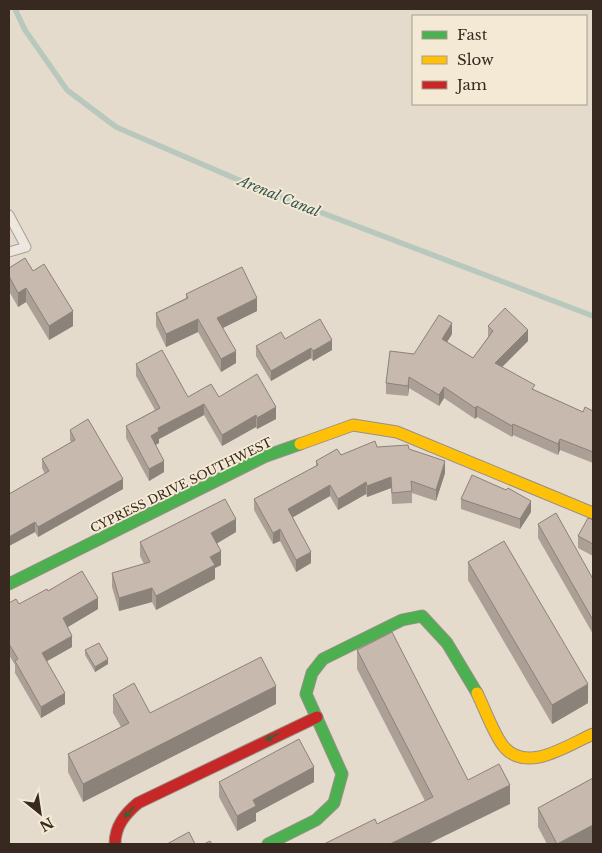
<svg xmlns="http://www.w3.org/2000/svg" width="602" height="853" font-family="'Libre Baskerville',serif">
<rect width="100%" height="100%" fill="#e4dbcd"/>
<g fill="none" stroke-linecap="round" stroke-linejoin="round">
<path stroke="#b9c8bd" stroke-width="5.5" d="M15,9L25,30L67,90L116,127L262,190L593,316"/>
<defs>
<path id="lane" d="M9,215L26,247L9,252"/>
<path id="fast" d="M9,584L266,456L300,444
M268,844L316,820L334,803L342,774L306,694L312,673L323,659L402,620L422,616L447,643L477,693"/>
<path id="slow" d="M300,444L353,425L397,432L593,513
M477,693C484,707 495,738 505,748C528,773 568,745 593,734"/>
<path id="jam" d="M115,844C115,826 125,814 138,803L317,717"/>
</defs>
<use href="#lane" stroke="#a9a096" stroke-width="11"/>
<use href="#fast" stroke="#989086" stroke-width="13"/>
<use href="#slow" stroke="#989086" stroke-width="13"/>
<use href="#jam" stroke="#989086" stroke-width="13"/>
<use href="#lane" stroke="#ece7df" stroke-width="9"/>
<use href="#fast" stroke="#4caf50" stroke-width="11"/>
<use href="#slow" stroke="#ffc107" stroke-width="11"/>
<use href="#jam" stroke="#c62828" stroke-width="11"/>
</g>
<path fill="#ab9f96" d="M9,268L33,271L73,326L49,340L26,302L18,307L9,291Z
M186,294L257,311L222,328L236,363L221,372L198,332L166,347L156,326V313L186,298Z
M488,326L528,341L502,367L535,390L583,412L593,411V463L560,450L558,455L513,435L512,437L477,417L475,419L444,398L439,406L409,388L408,396L386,394V383L414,354L452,334L447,342L473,358L488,337Z
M285,339L332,350L313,361L311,358L271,381L256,356V346Z
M136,364L188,397H219L276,419L257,429L256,427L222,446L204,415L159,439V443L156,445L164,472L149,481L126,438V426L155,410L136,376Z
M70,430L123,489L38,537L35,532L9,546V494L45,474L42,468V459L71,442L70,440Z
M377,447L409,449L445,473L436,501L412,493V503L392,504L391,488L367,497L366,494L338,510L330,496L293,517L311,563L296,572L280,541L273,544L254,510V499L316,466V461L341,455Z
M461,499L531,512L520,529L461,509Z
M593,520V556L578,548V536Z
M538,524L593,579V634L538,538Z
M236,532L217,543L221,565L215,568V579L156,610L152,602L119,611L112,587V573L144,564L140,556V542Z
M468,562L588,703L552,724L468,580Z
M48,591L98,609L67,627L72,647L47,661L65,704L41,718L15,673V665L9,655V603L19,604Z
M85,650L108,664L95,672L85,655Z
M357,650L468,780L510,804L377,824L425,801L357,669Z
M113,695L150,713L276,704L83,802L68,772V754L121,727L113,713Z
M593,778V844H547L538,827V808Z
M219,782H314L256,813V821L237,831L219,797Z"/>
<path fill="#8b827a" d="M26,288V302L18,307V293Z
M257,298V311L217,331V318Z
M73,311V326L49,340V326Z
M198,319V332L166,347V334Z
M452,323V334L442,350V339Z
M528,330V341L495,374V363Z
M332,340V350L313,361V351Z
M311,348V358L271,381V371Z
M236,351V363L221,372V359Z
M409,377V388L408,396V386Z
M444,387V398L439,406V395Z
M204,404V415L159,439V443L151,447V436L158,428Z
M477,406V417L475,419V408Z
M276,407V419L257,429V418Z
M256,415V427L222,446V435Z
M513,424V435L512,437V426Z
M560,439V450L558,455V444Z
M164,461V472L149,481V469Z
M445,461V473L436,501V490Z
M391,477V488L367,497V486Z
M123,479V489L38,537V527Z
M366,482V494L338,510V499Z
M330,485V496L288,520V509Z
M531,501V512L520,529V519Z
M236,519V532L211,547V533Z
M35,522V532L9,546V537Z
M280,529V541L273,544V533Z
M221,551V565L215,568V579L156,610V596L210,557Z
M311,552V563L296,572V560Z
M152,588V602L119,611V598Z
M98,598V609L63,630V618Z
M72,636V647L42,664V653Z
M108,659V664L95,672V667Z
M588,684V703L552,724V705Z
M276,686V704L83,802V784Z
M65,693V704L41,718V707Z
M314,767V782L256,813V821L237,831V816L253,800Z
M510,785V804L428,844H390Z
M593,825V844H558Z"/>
<path fill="#c7b9ae" stroke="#8b827a" d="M25,258L33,271L44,264L73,311L49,326L26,288L18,293L9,276V268Z
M242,267L257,298L217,318L236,351L221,359L198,319L166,334L156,313L188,298L186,294Z
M505,308L528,330L495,363L535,385L532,389L583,412L585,407L593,411V452L560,439L558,444L513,424L512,426L477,406L475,408L444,387L439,395L409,377L408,386L386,383L390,351L414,354L439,315L452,323L442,339L473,358L493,331L488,326Z
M320,319L332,340L313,351L311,348L271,371L256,346L281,332L285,339Z
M162,350L188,397L211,384L219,397L257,374L276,407L257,418L256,415L222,435L204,404L158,428L159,431L151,436L164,461L149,469L126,426L160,408L136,364Z
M88,419L123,479L38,527L35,522L9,537V494L49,471L42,459L75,440L70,430Z
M375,441L377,447L408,445L409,449L445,461L436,490L411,481L412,491L392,493L391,477L367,486L366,482L338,499L330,485L288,509L311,552L296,560L280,529L273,533L254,499L318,465L316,461L337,449L341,455Z
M472,475L506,490L508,488L531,501L520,519L461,499Z
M225,499L236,519L211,533L221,551L210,557L215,565L156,596L152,588L119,598L112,573L150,562L140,542Z
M556,513L593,579V620L538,524Z
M588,518L593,520V544L578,536Z
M504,541L588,684L552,705L468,562Z
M82,571L98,598L63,618L72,636L42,653L65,693L41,707L15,661L18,659L9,644V603L16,599L19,604L47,589L48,591Z
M392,632L468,780L499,764L510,785L390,844H324L375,819L377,824L433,797L357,650Z
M99,643L108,659L95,667L85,650Z
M261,657L276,686L83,784L68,754L129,723L113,695L134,683L150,713Z
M299,739L314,767L253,800L256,806L237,816L219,782Z
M593,778V825L557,844L538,808Z
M189,832L195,844H167Z
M210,841L212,844H204Z"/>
<defs><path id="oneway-solid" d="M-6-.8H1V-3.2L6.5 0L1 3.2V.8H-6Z" transform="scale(1.25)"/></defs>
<g fill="#3f5f33">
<use href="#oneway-solid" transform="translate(272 737) rotate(154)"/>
<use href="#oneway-solid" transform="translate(129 812) rotate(134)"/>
</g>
<g text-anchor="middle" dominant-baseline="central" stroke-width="4" stroke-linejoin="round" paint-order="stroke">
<g font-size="12" fill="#37291f" stroke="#f4e9d4">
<text transform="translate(181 485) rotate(-26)">CYPRESS DRIVE SOUTHWEST</text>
</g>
<g font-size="14" font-style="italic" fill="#2e5651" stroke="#f4e9d4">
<text transform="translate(279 196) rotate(22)">Arenal Canal</text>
</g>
</g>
<rect width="602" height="853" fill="none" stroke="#37291f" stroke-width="20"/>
<rect x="412" y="15" width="175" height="90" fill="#f4e9d4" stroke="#a89c8c"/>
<rect x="422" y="31" width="25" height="8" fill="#4caf50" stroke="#a89c8c"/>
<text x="457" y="40" font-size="15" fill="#37291f">Fast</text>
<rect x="422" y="56" width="25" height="8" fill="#ffc107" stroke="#a89c8c"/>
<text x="457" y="65" font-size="15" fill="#37291f">Slow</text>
<rect x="422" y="81" width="25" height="8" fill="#c62828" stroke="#a89c8c"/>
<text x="457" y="90" font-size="15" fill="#37291f">Jam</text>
<g transform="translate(40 813) rotate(150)" stroke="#f4e9d4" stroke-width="4" paint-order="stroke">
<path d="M0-4L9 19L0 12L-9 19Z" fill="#37291f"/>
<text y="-8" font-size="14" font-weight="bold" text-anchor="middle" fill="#37291f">N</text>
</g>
</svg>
